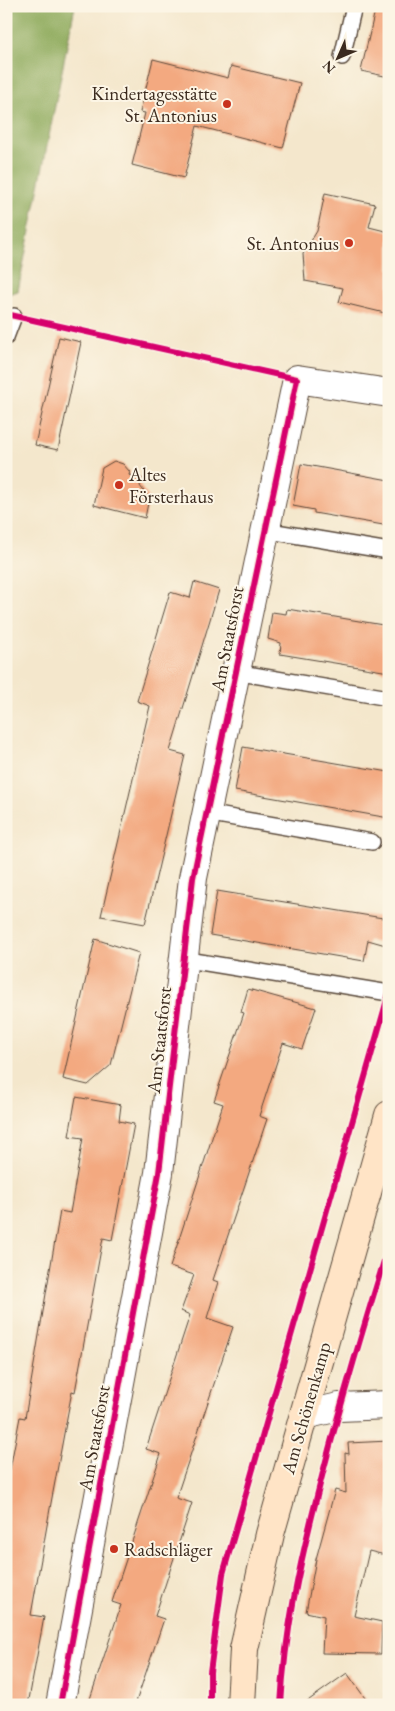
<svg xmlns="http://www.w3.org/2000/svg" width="395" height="1711" font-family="'EB Garamond',serif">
<rect width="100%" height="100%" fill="#fcf5e5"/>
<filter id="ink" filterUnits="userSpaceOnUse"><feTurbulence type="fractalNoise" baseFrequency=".02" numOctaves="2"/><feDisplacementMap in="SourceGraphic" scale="10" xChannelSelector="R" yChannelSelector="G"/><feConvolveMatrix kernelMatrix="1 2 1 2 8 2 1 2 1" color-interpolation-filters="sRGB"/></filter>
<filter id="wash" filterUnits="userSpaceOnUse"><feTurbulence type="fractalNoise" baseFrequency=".0096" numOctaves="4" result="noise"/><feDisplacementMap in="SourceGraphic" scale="20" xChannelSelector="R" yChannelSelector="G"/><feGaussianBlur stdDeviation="1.12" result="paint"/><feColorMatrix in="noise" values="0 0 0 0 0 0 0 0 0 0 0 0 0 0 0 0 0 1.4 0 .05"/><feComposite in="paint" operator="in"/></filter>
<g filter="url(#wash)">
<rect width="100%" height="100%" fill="#f4e7cc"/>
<path fill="#90ac5e" stroke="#666b3e" d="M6,6H75L18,291L6,295Z"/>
<g id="blocks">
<path fill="#f3a980" d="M376,6H389V77L361,71Z
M153,59L228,78L231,66L300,83L283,148L197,126L184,178L132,165L145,113L140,112Z
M325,193L375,204L369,227L389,232V314L339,302L343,288L305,281L303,254L317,231Z
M59,337L81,342L58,450L35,445Z
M114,461L123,464L130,472L129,475L142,478L140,486L149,498L145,518L94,505L102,468Z
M301,464L389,480V526L314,513V510L293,506Z
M194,582L219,590L170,751L185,755L145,924L101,916L150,706L137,701L170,592L190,598Z
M287,609L389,626V672L280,654L281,643L268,639L272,612L286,614Z
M243,747L389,772V818L235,791Z
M217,891L389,919V946L368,940L364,961L210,935Z
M95,939L139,953L111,1065L88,1085L63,1079Z
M248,989L316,1008L302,1049L283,1043L259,1116L267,1119L213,1280L218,1282L207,1318L233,1327L176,1498L192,1503L155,1616L164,1619L135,1705H88L121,1605L112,1602L161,1454L146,1449L190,1315L181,1311L194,1275L170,1267L223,1104L214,1101L244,1013L241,1012Z
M76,1097L121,1105L119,1121L134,1124L112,1240L103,1238L75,1392L72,1391L51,1503L31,1615L44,1617L28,1705H6V1490L20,1417L25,1418L60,1211L70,1213L83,1138L69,1136Z
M389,1441V1556L369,1551L354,1616L382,1622L381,1654L322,1653L324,1616L306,1612L316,1559L335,1490L346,1493L345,1453L349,1454L348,1443Z
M347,1673L370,1705H302Z"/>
</g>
</g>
<g filter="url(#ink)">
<use href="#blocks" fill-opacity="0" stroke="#574638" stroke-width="1"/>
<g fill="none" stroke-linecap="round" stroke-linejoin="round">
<defs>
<path id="service" d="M342,57L354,6
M6,337L14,316
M264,530L389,551
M235,672L389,698
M206,813L372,842
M182,959L389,993"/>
<path id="minor" d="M304,1415L339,1407L389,1405
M60,1705L159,1173L193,878L297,379L389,393"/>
<path id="secondary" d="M241,1705L244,1649L270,1534L389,1115"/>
</defs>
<use href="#service" stroke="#574638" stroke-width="18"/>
<use href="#minor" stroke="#574638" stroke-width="30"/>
<use href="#secondary" stroke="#574638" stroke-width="30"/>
<use href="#service" stroke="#fff" stroke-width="15"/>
<use href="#minor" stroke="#fff" stroke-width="28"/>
<use href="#secondary" stroke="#ffe4c6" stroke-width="28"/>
<defs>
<path id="cycleway" d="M6,314L297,379L193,878L159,1173L60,1705
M210,1705V1672L223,1574L389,993
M281,1705C285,1631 299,1567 317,1496C338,1411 363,1328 389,1245"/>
</defs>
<use href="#cycleway" stroke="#fcf5e5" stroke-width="9"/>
<use href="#cycleway" stroke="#d6006c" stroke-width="6"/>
</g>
</g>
<g fill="#c8321e" stroke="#fcf5e5" stroke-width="2">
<circle cx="227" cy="104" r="5"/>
<circle cx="349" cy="243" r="5"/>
<circle cx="119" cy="485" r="5"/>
<circle cx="114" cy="1549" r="5"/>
</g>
<g text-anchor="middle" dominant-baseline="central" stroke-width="4" stroke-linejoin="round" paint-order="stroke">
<g font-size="19" fill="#3b2a1e" stroke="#fcf5e5" text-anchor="end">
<text x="217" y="93">Kindertagesstätte<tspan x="217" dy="22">St. Antonius</tspan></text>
<text x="339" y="243">St. Antonius</text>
<text x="129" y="474" text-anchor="start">Altes<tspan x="129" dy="22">Försterhaus</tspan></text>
<text x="124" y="1549" text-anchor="start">Radschläger</text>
</g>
<g font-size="19" fill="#3b2a1e" stroke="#fcf5e5">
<text transform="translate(227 639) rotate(-79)">Am Staatsforst</text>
<text transform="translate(159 1040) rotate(-84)">Am Staatsforst</text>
<text transform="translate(306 1408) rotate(-74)">Am Schönenkamp</text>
<text transform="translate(94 1438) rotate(-80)">Am Staatsforst</text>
</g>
</g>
<rect width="395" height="1711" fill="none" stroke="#fcf5e5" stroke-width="25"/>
<g transform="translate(338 58) rotate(225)" stroke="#fcf5e5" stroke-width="4" paint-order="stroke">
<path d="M0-4L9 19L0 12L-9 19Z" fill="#3b2a1e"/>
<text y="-8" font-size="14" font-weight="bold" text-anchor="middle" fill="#3b2a1e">N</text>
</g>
</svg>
